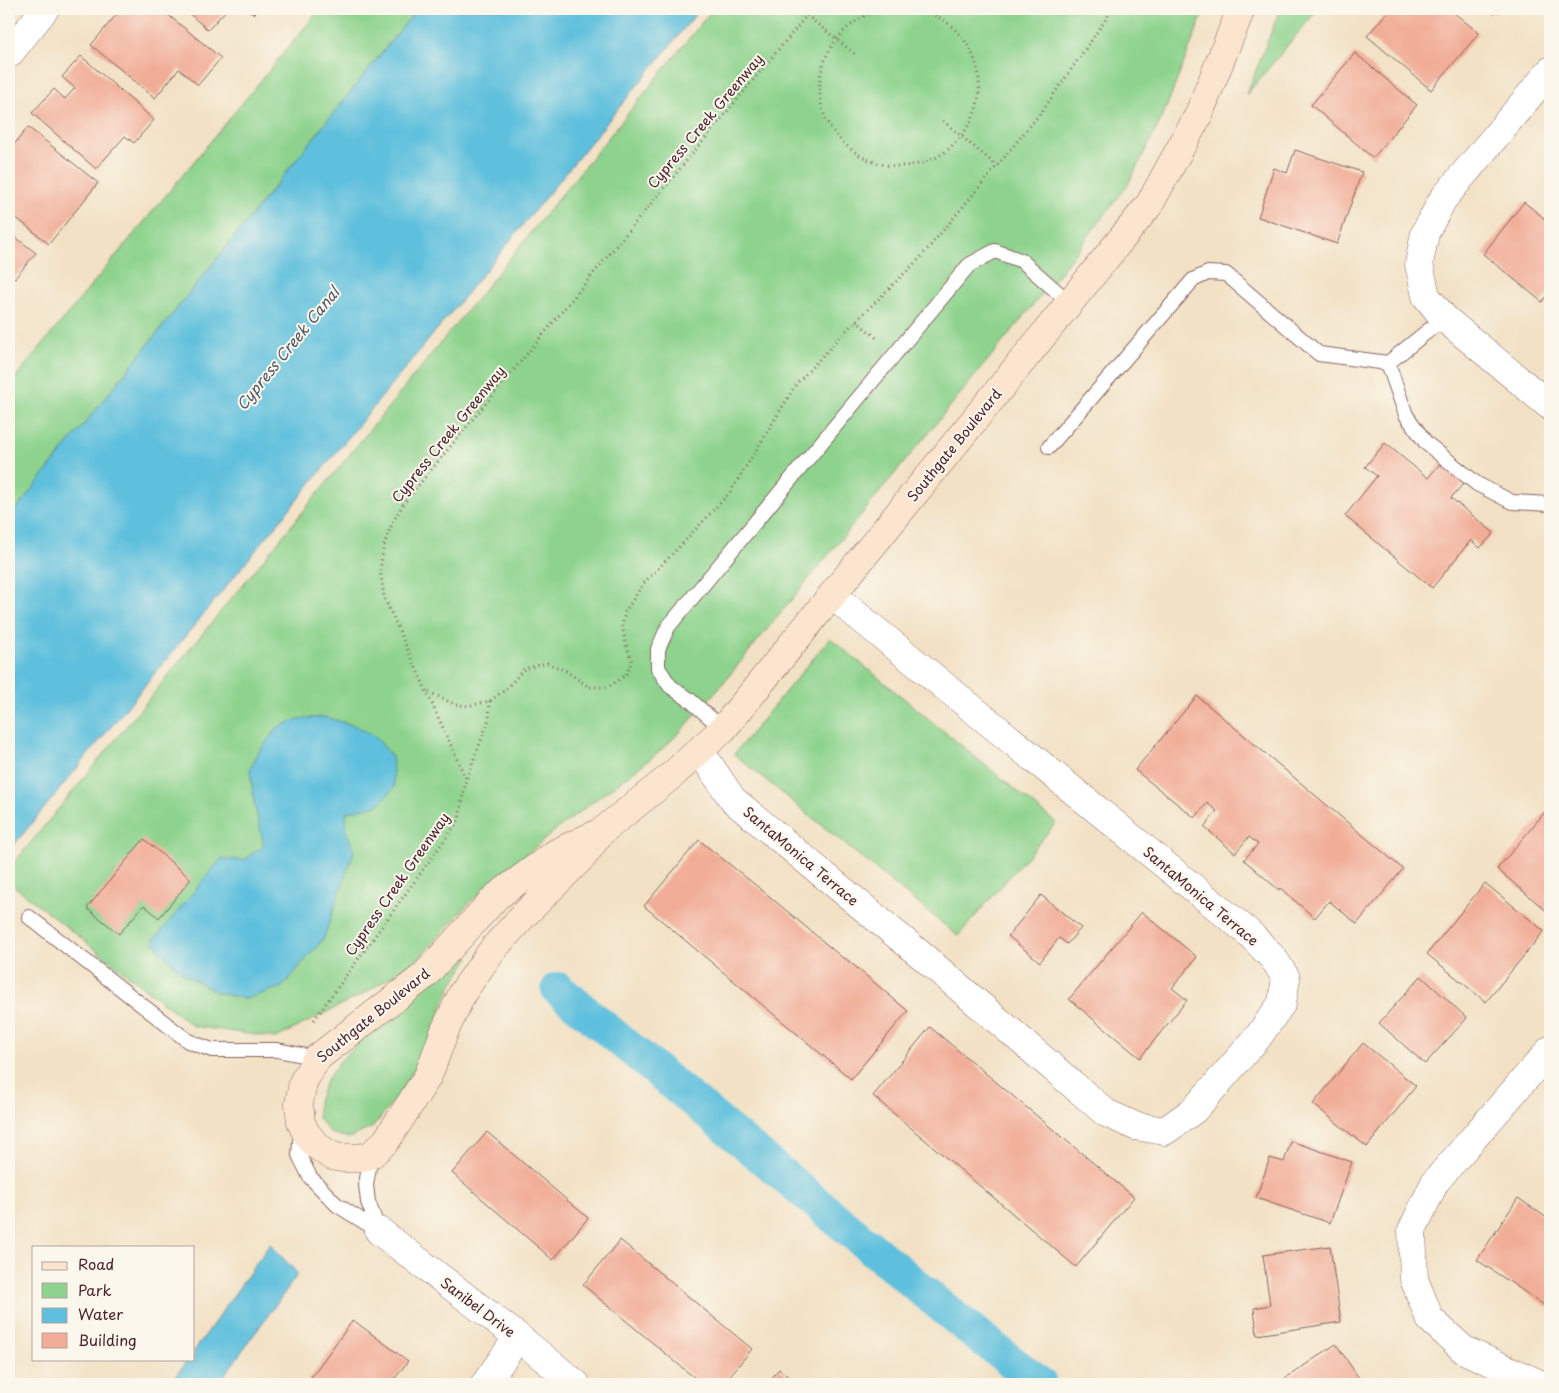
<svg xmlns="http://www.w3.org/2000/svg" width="1559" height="1393" font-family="'Playpen Sans',sans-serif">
<rect width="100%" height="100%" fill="#fbf7ec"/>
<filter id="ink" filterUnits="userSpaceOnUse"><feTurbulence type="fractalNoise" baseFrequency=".02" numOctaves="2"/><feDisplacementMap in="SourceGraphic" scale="10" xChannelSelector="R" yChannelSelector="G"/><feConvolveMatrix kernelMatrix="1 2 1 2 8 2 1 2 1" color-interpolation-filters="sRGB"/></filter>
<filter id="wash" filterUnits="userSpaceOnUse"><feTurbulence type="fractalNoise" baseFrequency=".0096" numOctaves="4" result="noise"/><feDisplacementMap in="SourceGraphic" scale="20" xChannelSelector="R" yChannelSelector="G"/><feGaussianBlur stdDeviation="1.12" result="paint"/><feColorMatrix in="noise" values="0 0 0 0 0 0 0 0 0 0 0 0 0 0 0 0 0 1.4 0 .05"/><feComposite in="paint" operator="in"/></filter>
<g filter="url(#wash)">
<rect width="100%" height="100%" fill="#f2e1c4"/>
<path fill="#8dd38d" stroke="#6c795c" d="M320,9H417L9,518V385Z
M713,9H1205L1162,118L1128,184L1070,260L719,688L683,729L658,753L558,828L470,902L417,960L367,992L276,1038L193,1026L9,882V869L328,481Z
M1280,9H1318L1246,95L1277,18Z
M830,638L1056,823L958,936L734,754Z
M461,952L469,958L451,986L421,1059L397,1097L373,1127L349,1138L330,1133L318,1118V1101L326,1081L340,1061L367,1035Z"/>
<path fill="#5fc0dd" stroke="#547084" d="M417,9H700L9,851V518Z
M325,717L356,726L376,737L392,757L394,788L378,805L346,812V830L354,851L324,938L282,987L245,999L216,992L187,976L167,958L153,941L221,859L244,860L264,845L255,807L250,770L258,753L277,728L298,719Z
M270,1244L298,1274L218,1384H170L188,1359H194V1351Z"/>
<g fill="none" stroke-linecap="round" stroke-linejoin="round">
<path stroke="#5fc0dd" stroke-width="34" d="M558,989L963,1324L1040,1384"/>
</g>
<g id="blocks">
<path fill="#f1ad97" d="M121,9H161L221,58L198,85L179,69L155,98L91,45Z
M184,9H227L208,30Z
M247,9H258L253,14Z
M1390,9H1407L1409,10L1410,9H1449L1479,33L1431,90L1367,36Z
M1487,9H1498L1494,14Z
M1355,53L1417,105L1373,158L1311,105Z
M81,56L154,120L134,143L125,136L96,169L32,113L54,89L65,99L75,88L62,77Z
M28,127L98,183L49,244L9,212V151Z
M1295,150L1362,172L1337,244L1258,217L1274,168L1287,173Z
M1524,202L1550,223V291L1542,302L1483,254Z
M9,232L36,253L15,278L9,273Z
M1385,443L1428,478L1444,459L1468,478L1451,498L1494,533L1480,548L1471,540L1432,588L1345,516L1377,476L1365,467Z
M1197,696L1403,869L1357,924L1329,901L1315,918L1280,888L1279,890L1244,860L1258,844L1249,837L1235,853L1204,827L1217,811L1207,803L1195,818L1135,770Z
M1550,806V914L1497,869Z
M144,839L191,879L159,918L144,905L119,934L87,908Z
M699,840L763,891L844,959L845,958L908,1011L851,1079L644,906Z
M1485,883L1544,931L1486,1002L1427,954Z
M1041,895L1081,928L1067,944L1059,938L1040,962L1008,936Z
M1142,912L1197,957L1172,988L1187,1000L1140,1058L1069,999Z
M1421,976L1467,1018L1425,1064L1379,1023Z
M930,1027L1134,1197L1076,1267L873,1096Z
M1363,1043L1416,1086L1367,1147L1313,1104Z
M487,1132L588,1218L553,1260L452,1173Z
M1291,1141L1352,1162L1330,1223L1256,1198L1270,1158L1284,1162Z
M1518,1198L1550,1220V1309L1477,1260Z
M620,1240L752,1349L723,1384H702L583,1285Z
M1330,1246L1341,1322L1257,1335L1254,1308L1270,1305L1263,1255Z
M353,1320L408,1361L391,1384H306Z
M1336,1344L1363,1384H1277Z
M779,1369L797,1384H767Z"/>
</g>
</g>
<g filter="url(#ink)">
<use href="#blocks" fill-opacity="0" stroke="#856361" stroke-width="1"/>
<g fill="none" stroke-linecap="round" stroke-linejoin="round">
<defs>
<path id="lane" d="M1388,363L1406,415L1426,443L1477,484L1512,502L1550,504
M1049,447L1193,280L1208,273L1226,274L1319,354L1388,363L1444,318
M723,729L690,700L670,686L658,668V649L668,627L969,265L995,251L1022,261L1070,303
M29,917L188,1041L212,1050H277L317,1058
M301,1128L299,1155L310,1177L337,1205L379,1231L368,1202L366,1185L371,1155"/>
<path id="street" d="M9,54L45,9
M1550,71L1443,199L1425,233L1419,264L1426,296L1444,318L1550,406
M700,751L733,800L927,960L1106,1113L1135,1126L1165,1131L1194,1110L1258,1037L1282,1003L1286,978L1274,959L1249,933L832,595
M379,1231L518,1337L576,1384
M485,1384L518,1337
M1540,1384L1464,1350L1430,1319L1414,1279L1412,1230L1435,1182L1550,1050"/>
<path id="secondary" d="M601,832L584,855L523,916L493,949L463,992L445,1030L428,1076L386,1141L371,1155L359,1158H342L332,1156L317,1146L306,1133L301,1122L299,1104L303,1082L317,1058L424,976L496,897L556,853L601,832L670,777L723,729L1149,205L1198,116L1241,9"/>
</defs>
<use href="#lane" stroke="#856361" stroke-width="16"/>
<use href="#street" stroke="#856361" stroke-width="29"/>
<use href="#secondary" stroke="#856361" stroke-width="29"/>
<path stroke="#856361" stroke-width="3" stroke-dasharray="1 4" stroke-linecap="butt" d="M799,9L856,55
M883,9C835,22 806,71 826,119C834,137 851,152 869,160C883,166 898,167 913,165C929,162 942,156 953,145C1001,100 980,23 916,9
M943,121L997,166
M856,321L878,339
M429,692L454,704L468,706L490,701L507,688L524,669L547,663L566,671L589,687H608L626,675L632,661L626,644L622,626L625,612L643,584L683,543L731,491L797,383L847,330L920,258L997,166L1043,110L1113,9
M467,778L489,719L490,701
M314,1020L459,820L466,779L384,597C383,587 380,575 381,565C383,540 393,519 407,499L812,9"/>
<use href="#lane" stroke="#fff" stroke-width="14"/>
<use href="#street" stroke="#fff" stroke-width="28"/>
<use href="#secondary" stroke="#fbe5cf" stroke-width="28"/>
</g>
</g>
<g text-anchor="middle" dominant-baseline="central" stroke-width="4" stroke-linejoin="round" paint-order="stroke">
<g font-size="14" fill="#4a1f2b" stroke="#fbf7ec">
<text transform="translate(705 121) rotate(-50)">Cypress Creek Greenway</text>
<text transform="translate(448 434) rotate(-51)">Cypress Creek Greenway</text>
<text transform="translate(954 445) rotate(-51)">Southgate Boulevard</text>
<text transform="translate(801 856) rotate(40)">SantaMonica Terrace</text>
<text transform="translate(397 884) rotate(-55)">Cypress Creek Greenway</text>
<text transform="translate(1201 896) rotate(40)">SantaMonica Terrace</text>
<text transform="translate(373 1015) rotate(-39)">Southgate Boulevard</text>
<text transform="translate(478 1307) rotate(37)">Sanibel Drive</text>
</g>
<g font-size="15" font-style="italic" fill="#515769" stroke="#fbf7ec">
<text transform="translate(287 348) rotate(-51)">Cypress Creek Canal</text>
</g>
</g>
<rect width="1559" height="1393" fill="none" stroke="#fbf7ec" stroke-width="30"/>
<rect x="32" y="1246" width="162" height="115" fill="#fbf7ec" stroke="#b4a19f"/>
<rect x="42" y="1262" width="25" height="8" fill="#fbe5cf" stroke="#b4a19f"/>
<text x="78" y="1270" font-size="15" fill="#4a1f2b">Road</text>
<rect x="42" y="1283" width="25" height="15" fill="#8dd38d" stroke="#b4a19f"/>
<text x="78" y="1296" font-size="15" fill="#4a1f2b">Park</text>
<rect x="42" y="1308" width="25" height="15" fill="#5fc0dd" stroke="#b4a19f"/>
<text x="78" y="1320" font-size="15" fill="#4a1f2b">Water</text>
<rect x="42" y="1333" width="25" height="15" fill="#f1ad97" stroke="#b4a19f"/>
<text x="78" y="1346" font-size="15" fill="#4a1f2b">Building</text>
</svg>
